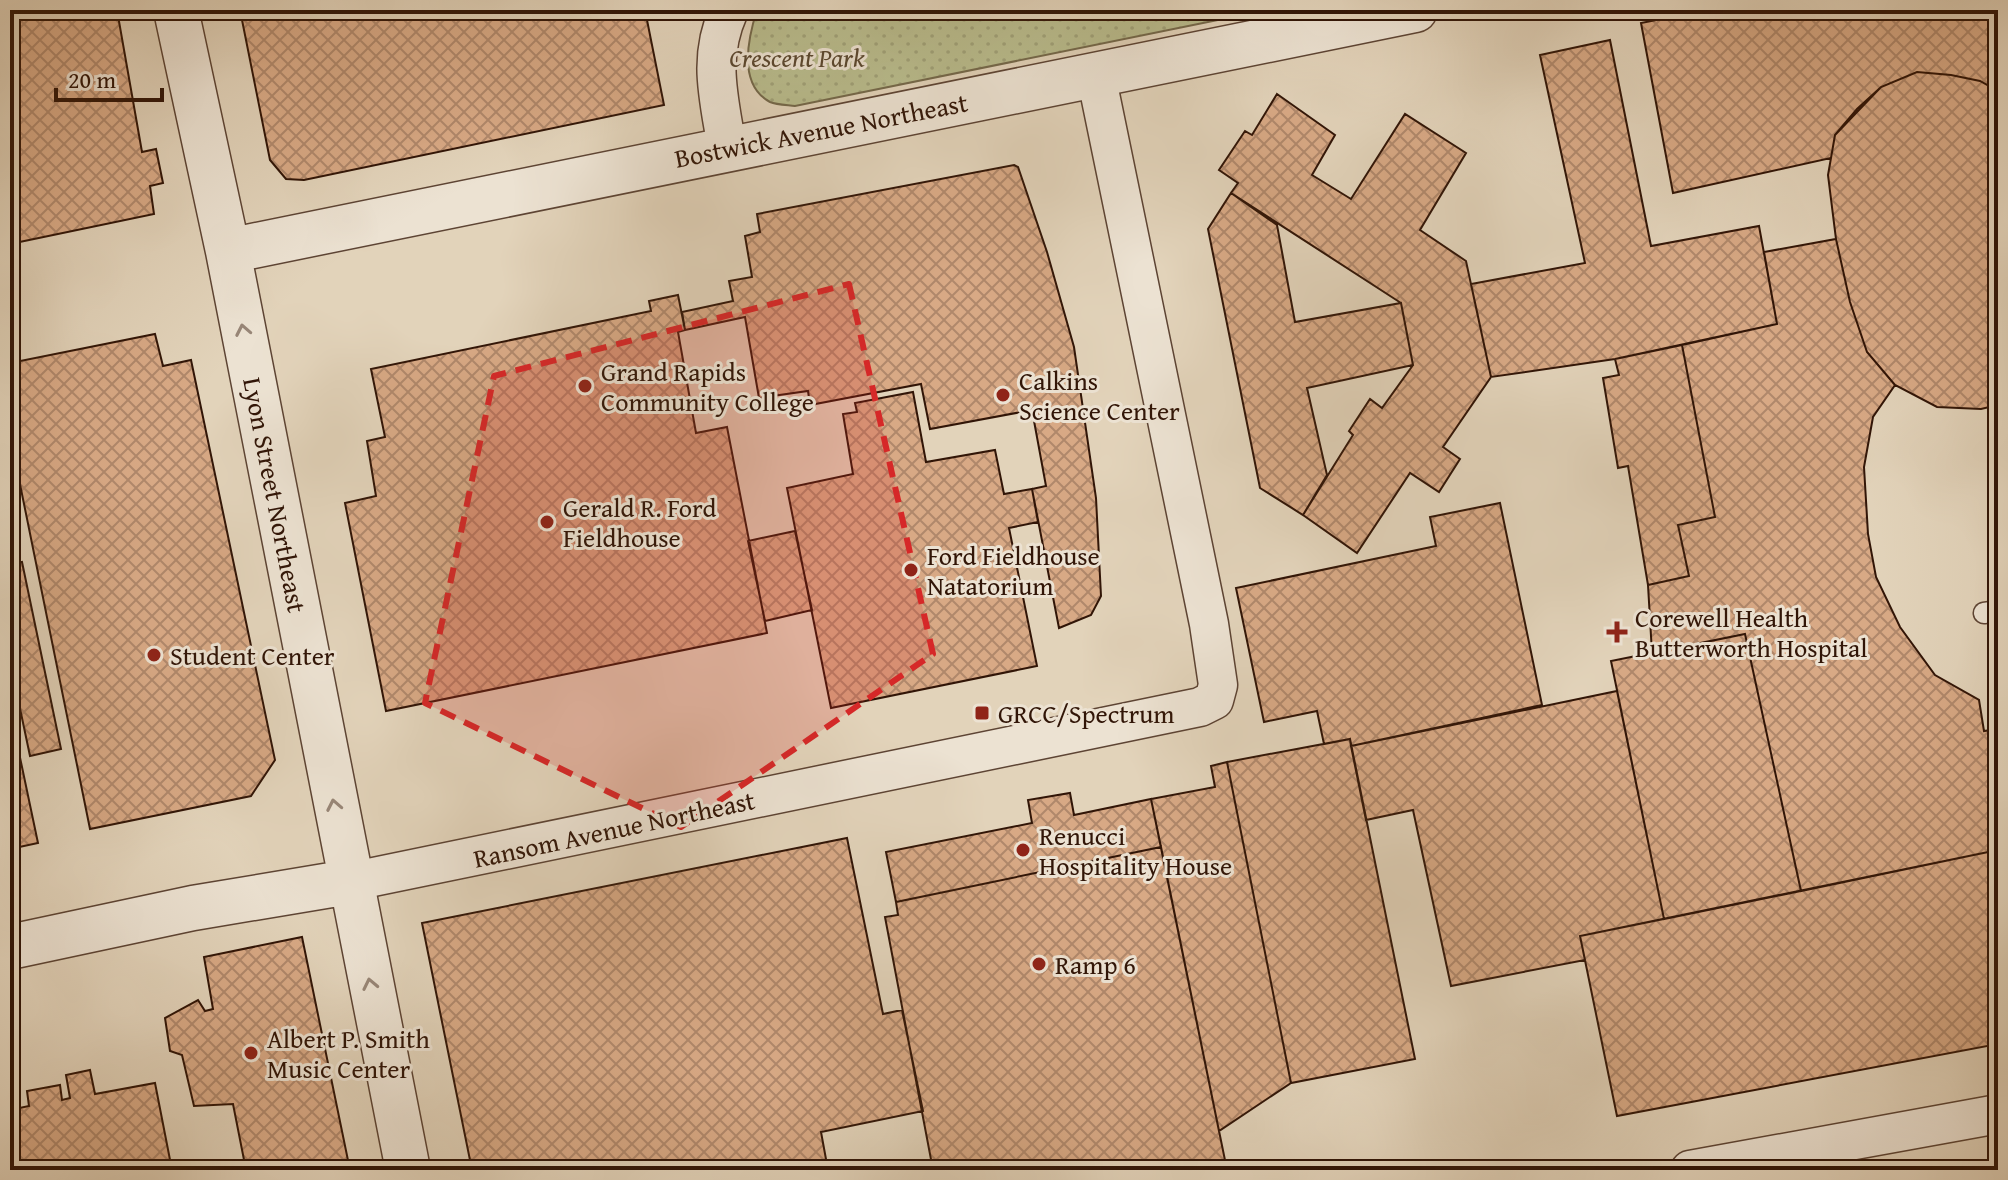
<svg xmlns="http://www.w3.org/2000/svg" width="2008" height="1180" font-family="'Gentium Book Plus',serif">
<defs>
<pattern id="park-dots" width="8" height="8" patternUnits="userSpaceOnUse" patternTransform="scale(2)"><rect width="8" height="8" fill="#b8bb8c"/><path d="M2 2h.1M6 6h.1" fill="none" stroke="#9fa077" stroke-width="1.8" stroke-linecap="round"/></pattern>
<pattern id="building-cross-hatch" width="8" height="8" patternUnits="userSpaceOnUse" patternTransform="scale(2)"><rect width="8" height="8" fill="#d8a985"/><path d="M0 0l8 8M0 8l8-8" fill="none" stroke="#b0886b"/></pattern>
</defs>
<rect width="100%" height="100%" fill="#e2d3ba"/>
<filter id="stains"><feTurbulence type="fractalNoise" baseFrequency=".0025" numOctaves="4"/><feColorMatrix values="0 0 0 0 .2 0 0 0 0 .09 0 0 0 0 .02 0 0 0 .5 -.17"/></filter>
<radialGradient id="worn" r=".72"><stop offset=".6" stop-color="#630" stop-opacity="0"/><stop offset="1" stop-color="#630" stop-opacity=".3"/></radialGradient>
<path fill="url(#park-dots)" stroke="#74684a" stroke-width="2" d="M757,10H1267L795,106C788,105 777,105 770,102C737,84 748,38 757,10Z"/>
<path fill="url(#building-cross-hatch)" stroke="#311507" stroke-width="2" d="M10,10H117L142,152L156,149L163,183L150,186L154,214L10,244Z
M240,10H645L664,105L304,180L286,179L270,160Z
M1707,10H1998V91L1980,81L1951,75L1917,72L1881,87L1857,109L1835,135L1831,158L1673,193L1641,23Z
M1610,40L1651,246L1759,226L1777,324L1615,359L1491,377L1471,284L1585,263L1540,55Z
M1917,72L1951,75L1980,81L1998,91V405L1981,409L1937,407L1895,385L1867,352L1850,302L1836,239L1828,175L1835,135L1881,87Z
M1277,94L1335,135L1312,175L1351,199L1405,114L1466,153L1420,230L1466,261L1491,377L1443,447L1460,459L1439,492L1410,473L1357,553L1303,515L1353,435L1349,431L1370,399L1382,408L1413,365L1401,303L1231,193L1238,183L1219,170L1245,131L1252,135Z
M1014,165L1018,167L1047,252L1074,347L1096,498L1101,596L1091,615L1059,628L1032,489L1046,486L1032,410L930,429L921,384L810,405L808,391L759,398L745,317L685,330L682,312L733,301L729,281L752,277L745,236L760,232L757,214Z
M1231,193L1277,225L1295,322L1401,303L1413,365L1307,388L1327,475L1303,515L1260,488L1208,229Z
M1836,239L1850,302L1867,352L1895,385L1873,417L1864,467L1868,534L1876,577L1900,627L1935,675L1979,700L1984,731L1998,729V850L1801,891L1745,634L1652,653L1648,585L1689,576L1678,525L1715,517L1682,345L1777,324L1764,252Z
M678,295L685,330L678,332L696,433L727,427L767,633L386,711L345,503L376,496L367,441L385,437L371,369L651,311L649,301Z
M155,334L163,366L191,360L275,760L251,796L90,829L10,435V363Z
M1682,345L1715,517L1678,525L1689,576L1648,585L1628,466L1618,468L1603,378L1619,375L1615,359Z
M913,392L926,462L995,450L1004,494L1032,489L1038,522L1009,528L1037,666L831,708L787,488L853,474L843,414L857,412L855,403Z
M1500,503L1542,705L1351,746L1350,739L1324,744L1317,711L1264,722L1236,588L1436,546L1430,517Z
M795,531L812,610L765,621L748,541Z
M22,562L61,749L30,756L10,661V564Z
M1745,634L1801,891L1664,919L1611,661Z
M1617,691L1664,919L1580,936L1585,960L1451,986L1413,810L1366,820L1351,746Z
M10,710L38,843L10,849Z
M10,710L38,843L10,849Z
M1350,739L1415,1059L1291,1083L1227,762Z
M1227,762L1291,1083L1219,1131L1151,799L1215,787L1211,766Z
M1070,793L1074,815L1151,799L1161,847L896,902L886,852L1032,823L1028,800Z
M847,838L883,1014L902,1010L923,1111L821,1132L828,1170H472L422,923Z
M1161,847L1227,1170H933L885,917L898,915L896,902Z
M1998,850V1044L1617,1116L1580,936Z
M302,937L350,1170H246L233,1104L194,1106L182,1055L170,1051L165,1018L198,1000L205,1011L213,1009L204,957Z
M90,1070L95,1094L155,1083L172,1170H10V1110L29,1106L27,1091L60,1085L62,1100L70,1098L66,1075Z
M1998,1161V1170H1954V1167Z"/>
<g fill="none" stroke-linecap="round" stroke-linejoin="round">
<defs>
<path id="service" d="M1984,613L1998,611"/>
<path id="minor" d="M727,148C719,97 707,59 729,10
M349,882L1200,707L1214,700L1218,685L1209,624L1096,75
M1690,1170L1998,1114"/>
<path id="tertiary" d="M176,10L228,251L408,1170
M228,251L1415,10
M10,947L193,908L349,882"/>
</defs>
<use href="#service" stroke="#5d4434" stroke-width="23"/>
<use href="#minor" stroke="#5d4434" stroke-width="41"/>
<use href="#tertiary" stroke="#5d4434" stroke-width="47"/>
<use href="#service" stroke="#ece2d2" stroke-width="20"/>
<use href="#minor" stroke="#ece2d2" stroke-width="38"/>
<use href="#tertiary" stroke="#ece2d2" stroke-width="44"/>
</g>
<defs><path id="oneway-chevron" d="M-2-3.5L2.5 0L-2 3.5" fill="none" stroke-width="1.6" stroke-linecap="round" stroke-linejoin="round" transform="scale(2)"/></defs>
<g stroke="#988677">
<use href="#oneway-chevron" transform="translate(243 330) rotate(-101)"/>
<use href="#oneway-chevron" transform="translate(334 805) rotate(-101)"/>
<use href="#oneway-chevron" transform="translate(370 984) rotate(-102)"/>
</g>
<path fill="#d62828" fill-opacity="0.2" stroke="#d62828" stroke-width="6" stroke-dasharray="16 10" stroke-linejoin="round" d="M849,284L933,654L681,827L425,703L494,376Z"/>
<g fill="#8f2418" stroke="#ece2d2" stroke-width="3">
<circle cx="585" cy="386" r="8"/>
<circle cx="1003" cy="395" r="8"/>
<circle cx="547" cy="522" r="8"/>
<circle cx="911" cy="570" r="8"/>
<path d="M1613 620h8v8h8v8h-8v8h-8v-8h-8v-8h8z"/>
<circle cx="154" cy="655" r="8"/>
<rect x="974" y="705" width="16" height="16" rx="4"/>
<circle cx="1023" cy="850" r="8"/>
<circle cx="1039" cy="964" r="8"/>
<circle cx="251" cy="1053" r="8"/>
</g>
<g text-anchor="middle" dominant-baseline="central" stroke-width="6" stroke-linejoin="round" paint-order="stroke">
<g font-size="26" font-style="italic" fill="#5a472f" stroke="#ece2d2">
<text x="797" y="57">Crescent Park</text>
</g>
<g font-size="26" fill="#311507" stroke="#ece2d2">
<text transform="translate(821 130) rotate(-11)">Bostwick Avenue Northeast</text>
<text transform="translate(275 495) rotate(79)">Lyon Street Northeast</text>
<text transform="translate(614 829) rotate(-12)">Ransom Avenue Northeast</text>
</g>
<g font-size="26" fill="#311507" stroke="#ece2d2" text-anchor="start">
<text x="601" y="371">Grand Rapids<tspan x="601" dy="30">Community College</tspan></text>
<text x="1019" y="380">Calkins<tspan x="1019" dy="30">Science Center</tspan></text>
<text x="563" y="507">Gerald R. Ford<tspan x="563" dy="30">Fieldhouse</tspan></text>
<text x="927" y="555">Ford Fieldhouse<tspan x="927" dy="30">Natatorium</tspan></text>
<text x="1635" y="617">Corewell Health<tspan x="1635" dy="30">Butterworth Hospital</tspan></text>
<text x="170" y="655">Student Center</text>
<text x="998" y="713">GRCC/Spectrum</text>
<text x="1039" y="835">Renucci<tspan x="1039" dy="30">Hospitality House</tspan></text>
<text x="1055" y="964">Ramp 6</text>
<text x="267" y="1038">Albert P. Smith<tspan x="267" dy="30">Music Center</tspan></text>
</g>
</g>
<rect width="2008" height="1180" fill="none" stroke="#e2d3ba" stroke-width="40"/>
<rect x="12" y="12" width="1984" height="1156" fill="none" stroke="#311507" stroke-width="4"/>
<rect x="20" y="20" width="1968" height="1140" fill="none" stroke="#311507" stroke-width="2"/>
<path d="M56 88v12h106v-12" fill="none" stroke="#311507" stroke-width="4"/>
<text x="68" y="88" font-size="24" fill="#311507" stroke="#ece2d2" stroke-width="6" paint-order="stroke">20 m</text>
<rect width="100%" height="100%" filter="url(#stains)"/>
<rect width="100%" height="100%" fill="url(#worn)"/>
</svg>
